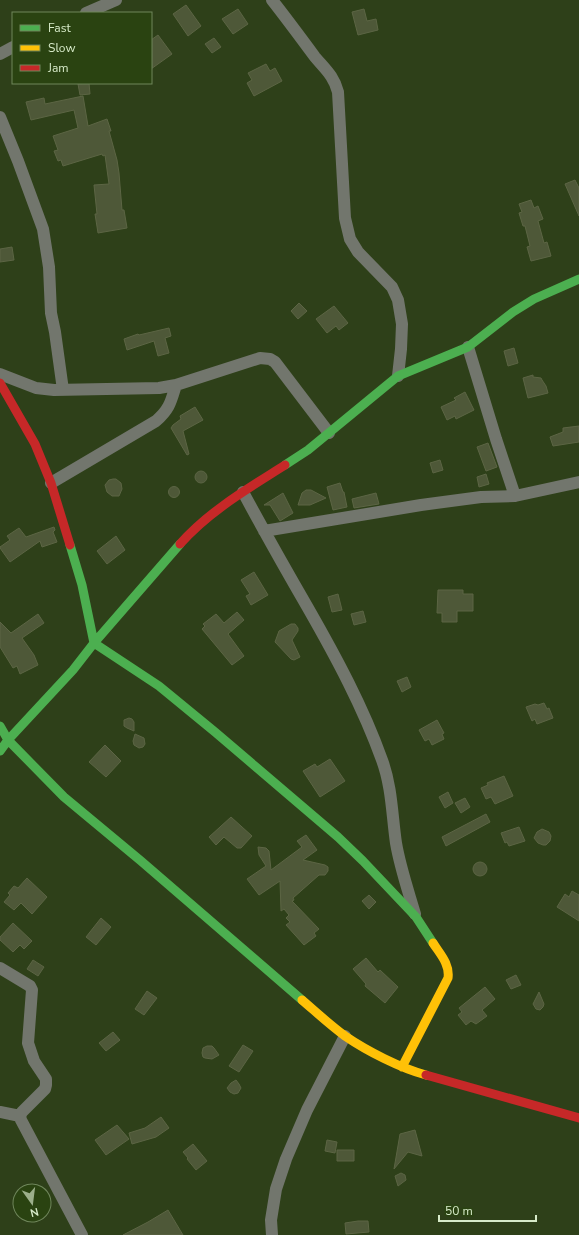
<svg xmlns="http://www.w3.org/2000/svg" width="579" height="1235" font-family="'Nunito Sans',sans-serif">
<rect width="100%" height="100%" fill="#2e4019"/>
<path fill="#4e5838" stroke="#5c6544" d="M186,5L201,26L188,36L173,14Z
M238,9L248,24L233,34L222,19Z
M364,9L367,21L376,19L378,30L358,35L352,12Z
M158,35L172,54L151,69V40Z
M214,38L221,47L212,53L205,44Z
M266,64L270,71L275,68L282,81L254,96L247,83L252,80L248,73Z
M89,83L90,94L80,95L78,84Z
M83,96L88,126L107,119L111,131H109L117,160L119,173L122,210H124L127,228L98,233L95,214H97L94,185L109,184L105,155L103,156L102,154L63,166L61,160L58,161L54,151L58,150L53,136L78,128L74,110L31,120L26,102L44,98L45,104Z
M575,180L579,188V216L565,184Z
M531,200L534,208L538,206L543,219L538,221L544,243L547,242L551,256L531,261L527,247L530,246L525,226H523L519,213L522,212L519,204Z
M12,247L14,260L0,262V249Z
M299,303L307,311L298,319L291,311Z
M334,306L348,323L339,330L336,326L327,333L316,319Z
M169,328L171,336L165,338L169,353L158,356L154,341L127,350L124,339L138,334L139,335Z
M514,348L518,363L508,366L504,351Z
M533,375V377L541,378L542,380L546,386L548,393L528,398L523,378Z
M465,392L474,410L456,419L455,416L447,420L441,407L456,400L454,398Z
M195,407L203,420L183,431L189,454L187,455L171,428L173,425L181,419L180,416Z
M579,426V442L553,446L550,437L563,432V428Z
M488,443L497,467L486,471L477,447Z
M440,460L443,470L433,473L430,463Z
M195 477a6 6 0 1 1 12 0a6 6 0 1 1-12 0Z
M486,474L489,484L479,487L477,477Z
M113,479H116L121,483L122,489L119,496H112L107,492L105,485L109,480Z
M340,483L343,492H344L347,507L333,510L327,487Z
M168.5 492a5.5 5.5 0 1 1 11 0a5.5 5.5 0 1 1-11 0Z
M306,490H311L326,498L310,505H298L302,493Z
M283,493L293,513L280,521L270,505H264Z
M376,493L379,504L354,508L352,499Z
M54,527L55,530L53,532L57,542L42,547L40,541L10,562L0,548V547L10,540L7,536L19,528L26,537Z
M116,536L125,550L107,564L97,551Z
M254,572L268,595L251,605L246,596L250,594L241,580Z
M438,590H463V594H473V611H457V622H442V613H437Z
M338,594L342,610L332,612L328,597Z
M363,611L366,622L354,625L351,614Z
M237,612L244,620L228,634L244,656L232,665L202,629L205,626L203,624L216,614L224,623Z
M38,614L44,623L22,638L34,655L38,665L20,674L17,666L13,668L0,647V622L11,633Z
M291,624H295L298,628V631L292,640L300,657L294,660L291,659L275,642L279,631Z
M407,677L411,687L402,692L397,681Z
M544,703L547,709L549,708L553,718L537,724L535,719L532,721L526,707L535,704L538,705Z
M129,718L132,719L134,722V731L127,728L124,726V720Z
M437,720L444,733L442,734L444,739L432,745L429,739L425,741L419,730Z
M135,734L144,738L145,744L143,747L139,748L134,745L133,741Z
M105,745L121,761L106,777L89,762Z
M330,759L345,781L320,797L303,771L315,764L317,767Z
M504,776L513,796L495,804L491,797L486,799L481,788L488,785L487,783Z
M448,792L453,803L445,808L439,797Z
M465,798L470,807L461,813L455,803Z
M486,814L490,822L446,846L442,837Z
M231,817L252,836L241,848H237L224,837L216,845L209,837Z
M519,827L525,841L509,846L507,842L505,843L501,833Z
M542,829L549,832L551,836L550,841L546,845H543L538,843L534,838L537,832Z
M306,835L317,850L303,860L325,865L328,867V871L325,875H319L293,898L294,900L292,901L319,929L314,933L316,936L304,945L286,925L290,922L286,918L289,915L284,909L281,911L280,881L259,895L247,879L266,866L259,855L258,847L266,848L269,851L271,870L302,847L297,841Z
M473 869a7 7 0 1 1 14 0a7 7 0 1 1-14 0Z
M27,878L47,897L32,914L21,903L14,910L4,902L10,895L8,893L14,886L18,888Z
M572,891L579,895V921L557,907L565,894L569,897Z
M369,895L376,902L369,909L362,901Z
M101,918L111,927L96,945L86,937Z
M13,923L32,941L24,949L20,945L13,952L0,940V937Z
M366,958L378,972L380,970L398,987L385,1003L365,986L366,984L353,969Z
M33,960L44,967L38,976L27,969Z
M516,975L521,985L511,989L506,980Z
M485,987L495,999L482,1010L487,1016L476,1024L471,1021L466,1025L458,1015L462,1012L459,1008Z
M147,991L157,998L144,1015L135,1009Z
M539,992L544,1004L543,1007L540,1010L536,1009L533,1004Z
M113,1032L120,1040L106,1051L99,1043Z
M243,1045L253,1051L239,1072L229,1066Z
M207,1046H212L214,1048L219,1055L212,1059L205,1058L203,1057L202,1053L203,1048Z
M236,1080L239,1084L241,1088L238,1093L234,1094L230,1092L227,1088L231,1083Z
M161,1117L169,1128L156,1137L132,1144L129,1133L145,1128Z
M117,1125L129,1139L106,1155L95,1140Z
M415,1130L422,1156L408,1152L394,1169L400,1134Z
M327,1140L337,1142L335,1153L325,1151Z
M193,1144L207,1161L196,1170L187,1159L188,1158L183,1152Z
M337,1150H354V1161H337Z
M401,1173L405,1175L406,1180L398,1186L395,1176Z
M168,1210L183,1235H123L148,1222Z
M358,1221H368L369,1232L346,1234L345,1223Z"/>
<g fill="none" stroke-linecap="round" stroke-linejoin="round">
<path stroke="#72766d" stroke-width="12" d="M272,0C287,19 301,38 315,57C325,69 334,76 338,92L345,218L350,239L358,252L392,287L398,300L402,324L401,349L398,376
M86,13L116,0
M0,54L13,47
M0,117L18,161L43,229L49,267L51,313L55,332L63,390
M468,347L496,439L515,496
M0,374L36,388L54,390L159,388L176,385L260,358L270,359L275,362L329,433
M51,483L156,421C170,409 171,401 176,385
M243,492C264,531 286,570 308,608C336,657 363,707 382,760C392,787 392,816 396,843C400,867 408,890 415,914
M264,531L421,505L481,497L515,496L579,482
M0,968L30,986L32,990L28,1043L34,1061L46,1079V1085L45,1089L22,1112L20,1116L21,1120L82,1235
M0,1112L20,1116
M272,1235L271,1220L276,1189L286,1159L307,1110L345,1036"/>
<path stroke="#4caf50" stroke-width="9" d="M285,465L308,450L398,376L468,347L513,312L534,299L579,279
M70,545L82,585L94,643L159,686L215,732L338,837L363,861L416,917L433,943
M0,726L8,740L64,797L141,861L302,1000
M0,751L8,740L73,670L94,643L180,544"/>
<path stroke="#ffc107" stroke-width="9" d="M302,1000C316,1012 330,1025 345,1036C367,1051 400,1068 426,1075
M402,1067L448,978C450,964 440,954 433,943"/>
<path stroke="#c62828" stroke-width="9" d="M0,383L35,444L51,483L70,545
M180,544C209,511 249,488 285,465
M426,1075L579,1118"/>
</g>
<rect x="12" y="12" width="140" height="72" fill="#2a4311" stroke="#6f865b"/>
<rect x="20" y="25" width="20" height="6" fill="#4caf50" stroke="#6f865b"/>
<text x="48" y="32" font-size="12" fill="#d7ebc9">Fast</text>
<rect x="20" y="45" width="20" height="6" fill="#ffc107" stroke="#6f865b"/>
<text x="48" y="52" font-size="12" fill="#d7ebc9">Slow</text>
<rect x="20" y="65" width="20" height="6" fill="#c62828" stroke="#6f865b"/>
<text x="48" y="72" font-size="12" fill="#d7ebc9">Jam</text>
<g transform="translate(32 1203) rotate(166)"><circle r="19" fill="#2a4311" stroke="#6f865b"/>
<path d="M0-3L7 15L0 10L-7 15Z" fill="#9caf8b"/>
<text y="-6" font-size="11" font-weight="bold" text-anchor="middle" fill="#d7ebc9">N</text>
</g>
<path d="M439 1215v6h97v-6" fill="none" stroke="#d7ebc9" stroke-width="2"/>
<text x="445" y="1215" font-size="12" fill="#d7ebc9" stroke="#2a4311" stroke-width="3" paint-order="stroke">50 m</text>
</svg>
